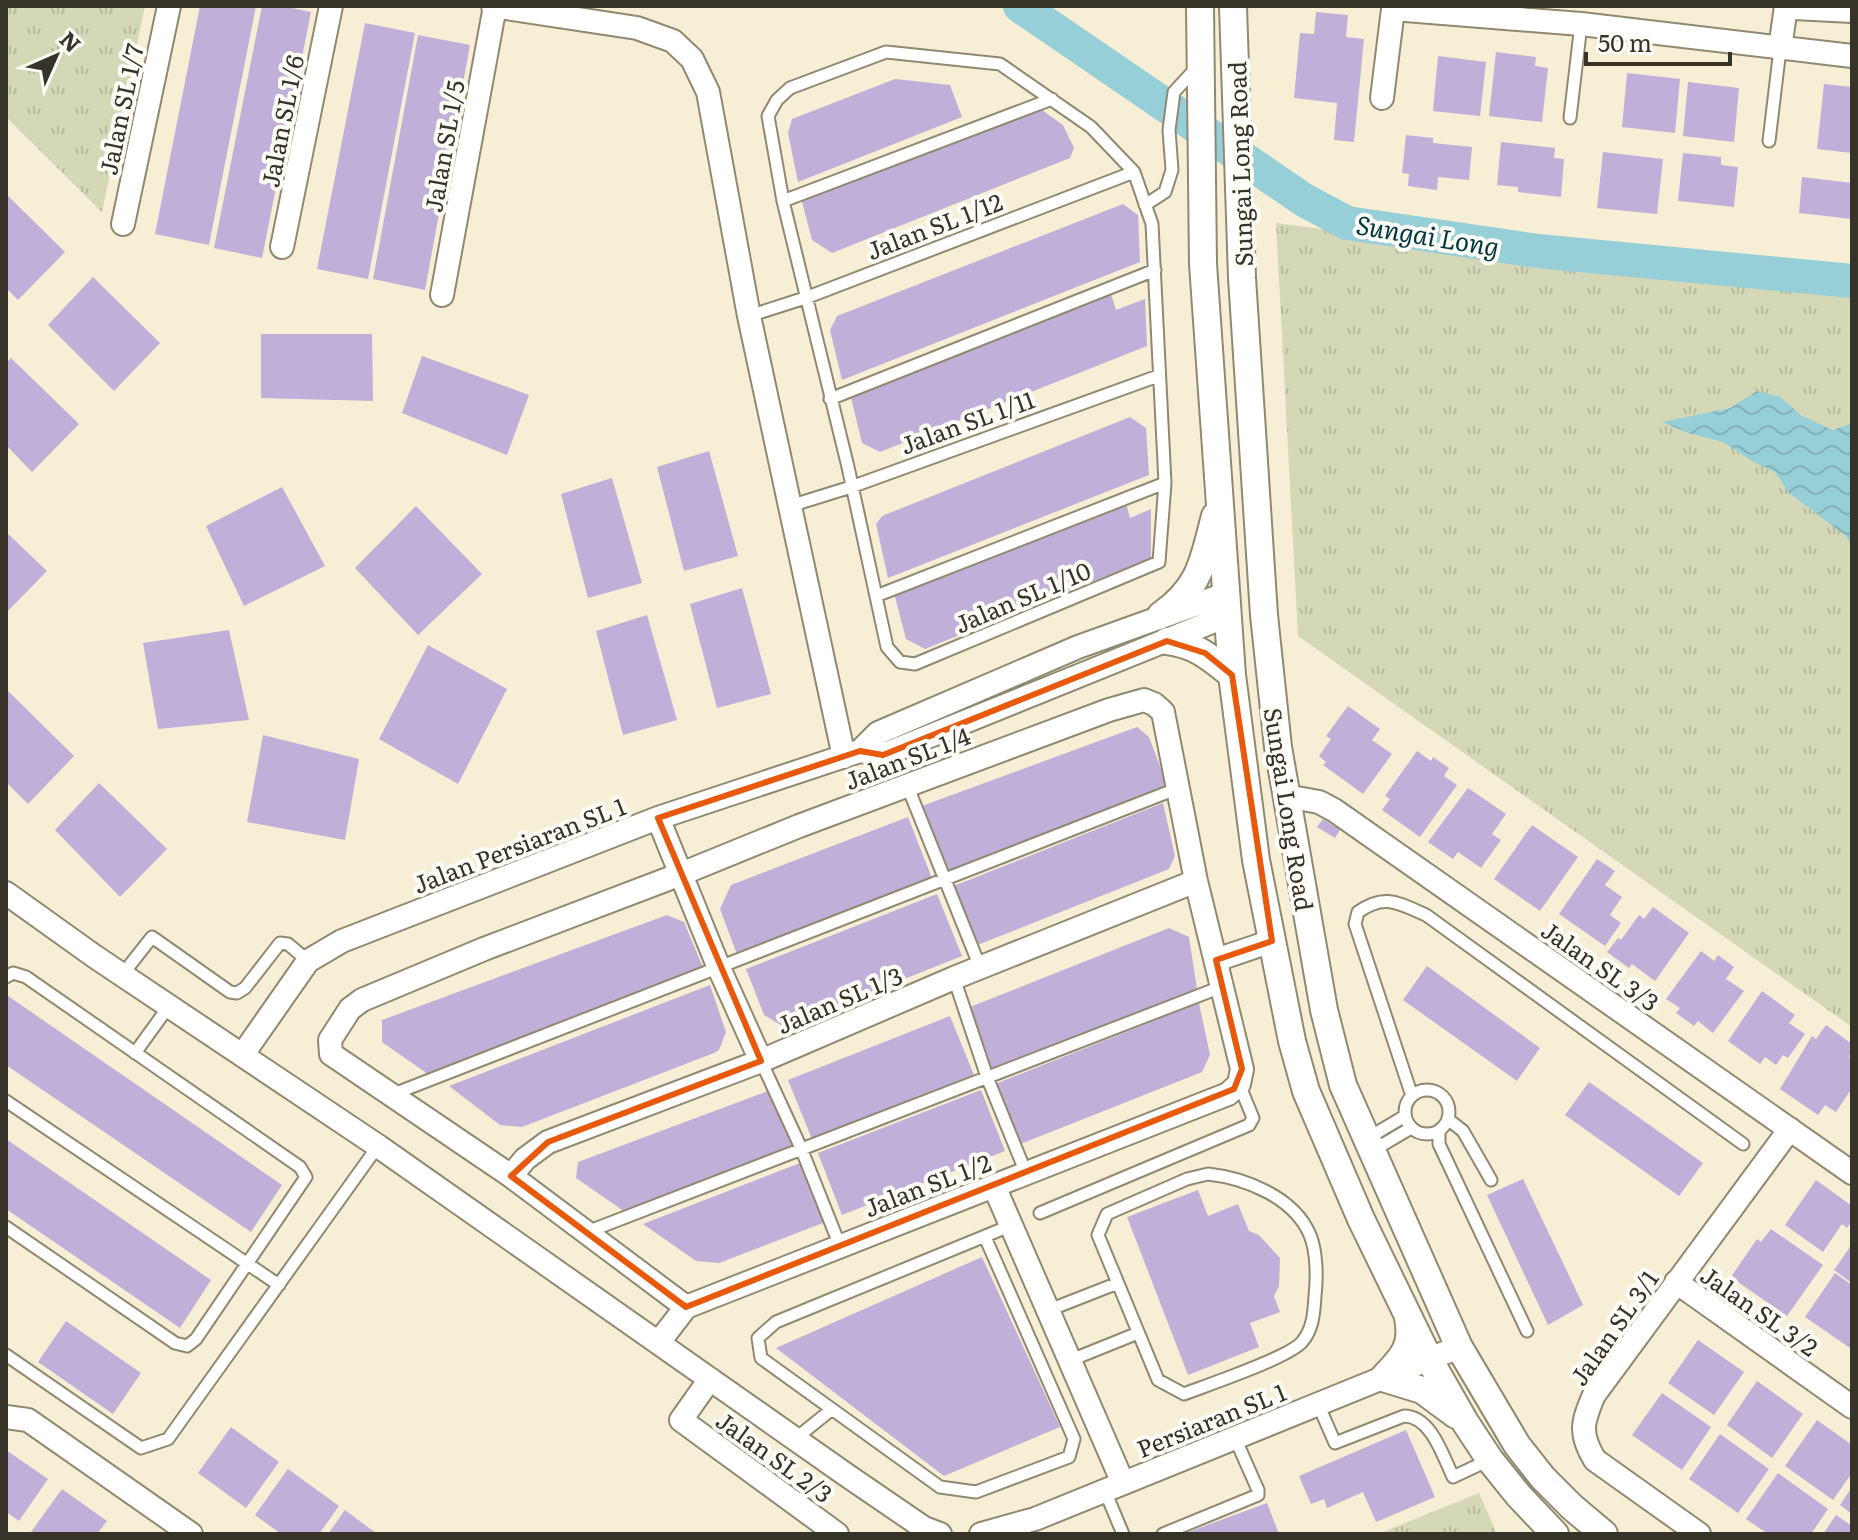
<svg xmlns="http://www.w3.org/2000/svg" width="1858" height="1540" font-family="Literata,serif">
<defs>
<pattern id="grass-tufts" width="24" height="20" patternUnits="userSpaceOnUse" patternTransform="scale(2)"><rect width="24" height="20" fill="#d4d8b7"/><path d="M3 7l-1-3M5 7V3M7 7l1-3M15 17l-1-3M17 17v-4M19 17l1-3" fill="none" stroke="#b7ba9d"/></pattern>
<pattern id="water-waves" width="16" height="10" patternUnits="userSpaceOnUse" patternTransform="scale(2)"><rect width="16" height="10" fill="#96cfd8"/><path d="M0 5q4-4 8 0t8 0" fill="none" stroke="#82b2b9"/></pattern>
</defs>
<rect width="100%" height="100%" fill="#f7efd5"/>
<path fill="url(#grass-tufts)" d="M6,6H145L102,212L6,117Z
M1276,223L1583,263L1852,289V1027L1298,636Z
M1479,1493L1497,1534H1378Z"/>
<path fill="url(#water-waves)" d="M1757,391L1780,397L1802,416L1833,430L1852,423V545L1846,536L1788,492L1775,472L1754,462L1723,442L1688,433L1662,422L1730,408Z"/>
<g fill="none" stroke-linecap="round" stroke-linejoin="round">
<path stroke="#96cfd8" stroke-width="34" d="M1020,6L1304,200L1347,223L1538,251L1852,281"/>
</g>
<path fill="#c0afd8" d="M200,6H256L209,245L155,234Z
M262,6H293L292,8L311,12L262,258L214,248Z
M1316,12L1348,15L1346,37L1364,39L1354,142L1334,140L1337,103L1294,98L1300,33L1314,34Z
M365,23L415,33L368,279L317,269Z
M418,35L470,45L425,290L373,279Z
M1496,52L1536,57L1535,66L1548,68L1542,122L1489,116Z
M1438,56L1486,62L1480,116L1433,111Z
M1627,73L1680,79L1675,133L1622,127Z
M895,79L950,85L962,117L798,182L788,133L792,119Z
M1688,82L1739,88L1734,142L1683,136Z
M1824,84L1852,87V153L1817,149Z
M1035,105L1063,125L1074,148L1070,158L832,253L812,240L801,198Z
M1406,135L1433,138V143L1472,147L1469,180L1438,177L1437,190L1408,186L1409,174L1402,173Z
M1501,142L1555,148L1554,158L1564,159L1561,197L1518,192V187L1497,185Z
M1603,152L1663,159L1657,214L1597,208Z
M1683,153L1721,157V165L1738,167L1734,207L1678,201Z
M1802,177L1852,183V219L1799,213Z
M6,194L65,252L18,300L6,288Z
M1123,204L1138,215L1140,262L842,380L830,330L837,316Z
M93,277L160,343L114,391L48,325Z
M1111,294L1116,310L1145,299L1147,346L880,452L862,443L851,398Z
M261,334H372L373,401L261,398Z
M422,356L529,395L507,455L402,413Z
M11,358L79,424L32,472L6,445V363Z
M1130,417L1146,428L1149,475L888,578L876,524L882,516Z
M709,451L738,556L684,571L657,467Z
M612,478L642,583L588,598L561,494Z
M282,487L325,566L244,606L206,526Z
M1126,503L1130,518L1151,509V558L925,649L906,639L894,593Z
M416,506L482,574L418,635L355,568Z
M6,532L47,571L6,613Z
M742,588L771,694L717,708L690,604Z
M647,615L677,720L623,735L596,631Z
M229,630L249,720L158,729L143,643Z
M428,645L507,689L458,784L379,739Z
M6,689L74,756L28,804L6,782Z
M1348,706L1380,729L1372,740L1392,754L1363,794L1323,765L1326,762L1319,756L1331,739L1326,736Z
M1137,727L1149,737L1169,790L943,872L919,807Z
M263,735L359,759L345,840L247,822Z
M1417,751L1431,761L1433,757L1449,768L1444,776L1457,785L1420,837L1382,810L1390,799L1385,796Z
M99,783L167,849L120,897L55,830Z
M1468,788L1506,814L1492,834L1501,840L1481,868L1458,852L1453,859L1428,842Z
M1163,803L1175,856L1169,869L975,946L951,887Z
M908,817L933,881L738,957L720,909L731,885Z
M1323,819L1340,830L1335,838L1317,827Z
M1532,825L1578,857L1540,911L1494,879Z
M1597,859L1615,871L1605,885L1622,897L1610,915L1621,923L1605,946L1559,914Z
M937,894L962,956L784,1027L764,1015L746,969Z
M1653,907L1689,933L1655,981L1632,964L1629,968L1607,952L1618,938L1621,940L1639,915L1644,919Z
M667,915L684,922L704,970L432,1077L382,1042V1020Z
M1169,928L1189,937L1197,989L990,1071L965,1009Z
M1701,951L1714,961L1718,955L1734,967L1726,979L1744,991L1713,1033L1698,1021L1694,1026L1676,1013L1680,1008L1666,999Z
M1427,966L1540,1048L1517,1081L1403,1000Z
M710,985L726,1032L719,1050L714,1053L522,1127L500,1125L449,1086Z
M1762,991L1795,1015L1789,1023L1805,1034L1788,1058L1783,1055L1776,1065L1765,1057L1760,1064L1728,1041Z
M8,996L282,1185L251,1232L6,1065Z
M1199,1003L1210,1055L1202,1072L1018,1145L995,1084Z
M950,1016L976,1080L814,1144L788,1080Z
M1826,1025L1852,1044L1849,1058L1852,1060V1088L1836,1112L1825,1105L1818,1115L1780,1089L1812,1036L1816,1039Z
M1589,1082L1703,1163L1679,1196L1565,1115Z
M771,1090L798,1147L628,1214L576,1178L578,1162Z
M981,1090L1005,1151L842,1215L818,1153Z
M6,1139L211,1280L180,1328L6,1209Z
M805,1161L828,1221L719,1263L696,1261L643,1224Z
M1523,1179L1583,1305L1548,1325L1487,1195Z
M1816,1180L1852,1206V1221L1847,1228L1842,1224L1823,1252L1785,1225Z
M1198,1190L1208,1216L1238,1204L1249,1231L1259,1235L1280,1258L1279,1286L1274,1296L1280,1312L1250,1323L1259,1347L1188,1375L1127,1217Z
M1771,1229L1823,1265L1787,1316L1731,1277L1757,1239L1761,1242Z
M1852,1244V1283L1834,1270Z
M982,1257L1060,1427L944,1476L776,1348Z
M1835,1273L1852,1285V1345L1850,1348L1805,1317Z
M66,1321L141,1373L113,1414L38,1362Z
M1698,1340L1744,1372L1714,1415L1668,1383Z
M1757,1381L1803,1414L1772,1458L1727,1425Z
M1662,1393L1711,1427L1682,1470L1632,1435Z
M1817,1420L1852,1445V1473L1833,1500L1785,1466Z
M231,1427L279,1462L246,1508L198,1473Z
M1406,1430L1435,1497L1376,1522L1363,1492L1327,1508L1324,1499L1311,1504L1299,1476Z
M1720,1434L1769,1469L1738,1513L1689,1479Z
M6,1450L48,1479L19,1521L6,1512Z
M288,1469L339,1506L319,1534H281L255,1515Z
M1778,1473L1828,1509L1811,1534H1768L1746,1519Z
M1852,1487V1514L1840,1505Z
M62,1489L107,1521L97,1534L31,1532Z
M1267,1503L1279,1534H1183Z
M345,1510L369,1528L378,1534H328Z
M1836,1515L1852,1526V1534H1823Z"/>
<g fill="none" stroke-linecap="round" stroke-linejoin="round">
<defs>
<path id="service" d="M886,52L1000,64L1091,127L1134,172L1152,224L1165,483L1159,562L915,664L900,662L887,647L848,467L783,201L768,116L777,100L790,88Z
M1570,118L1581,24
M1769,141L1780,49
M783,201L1052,99
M1145,205L1165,192L1172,170L1169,130L1174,92L1197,67
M749,316L808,297L1134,172
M830,399L1155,270
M790,506L851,487L1158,376
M876,596L1165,483
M907,785L980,967
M122,975L152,937L230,992L237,993L245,988L280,943L288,944L308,961
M6,977L13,973L26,977L300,1167L306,1177L196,1339L187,1346L175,1343L6,1227
M954,978L987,1077L1026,1173
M135,1053L169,1006
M761,1061L801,1148L840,1246
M1405 1112a22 22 0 1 1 44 0a22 22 0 1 1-44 0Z
M391,1095L1176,789
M1412,1096L1355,924L1358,912C1385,893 1398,903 1426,915L1743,1144
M6,1101L279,1285
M1449,1120L1463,1131L1491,1180
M1439,1132V1144L1527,1331
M1368,1138L1405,1116
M1372,1151L1411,1128
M1208,1174C1245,1178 1294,1197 1310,1235C1317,1252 1317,1278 1315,1296C1314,1313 1313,1329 1302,1342C1288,1358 1207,1385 1184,1394L1158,1380L1098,1235L1107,1214L1187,1179Z
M1040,1213L1249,1125L1253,1118L1239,1084
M587,1232L1221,987
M985,1237L1074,1439L1069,1457L976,1492L940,1487L761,1358L758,1338L776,1322L1012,1225
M1049,1310L1118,1283
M6,1355L141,1448L168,1439L378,1146
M1071,1360L1138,1333
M1318,1404L1335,1443L1404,1416C1431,1416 1443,1456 1453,1477L1489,1460
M795,1439L831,1410
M1105,1491L1123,1534
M1163,1534L1258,1495V1490L1235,1438"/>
<path id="minor" d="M493,6L637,28L673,41L692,59L708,92L749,316L844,757
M1780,49L1786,6
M1382,98L1393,9L1581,24L1852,56
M123,224L169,6
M282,247L331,6
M442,295L495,6
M860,751L883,755L1229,615
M1286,796L1319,802L1334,810L1852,1173
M658,818L719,968L761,1061
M6,893L94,956L378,1146L845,1474L924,1528L940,1534
M1216,960L1272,941
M243,1054L308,961L342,941L658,818L860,751L878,733L1078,647L1228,593
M511,1176L525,1159L548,1142L761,1061L954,978L1196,881
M994,1186L1123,1483
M1676,1282L1852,1407
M659,1342L686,1307L1228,1094L1239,1084L1242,1069L1196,881L1163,712L1154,704L1144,700L1109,710L799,826L681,874L484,949L362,1000L350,1009L330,1040L331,1054L511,1176L686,1307
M710,1379L681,1420L837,1534
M6,1417L28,1420L191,1534
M981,1534L1035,1519L1459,1347
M1699,1534L1595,1460C1579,1434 1582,1423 1594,1395L1790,1129"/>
<path id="tertiary" d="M1200,6L1203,264L1232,675L1256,860L1292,1041L1306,1091L1361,1219L1429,1359L1465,1422L1490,1460L1519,1496L1555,1534
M1233,6L1242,278L1264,615L1278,747L1324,1010L1343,1085L1459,1347L1517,1445L1543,1478L1572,1507L1604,1534
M1794,6L1852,9
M1161,615C1201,587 1203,561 1215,516
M1167,641C1195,644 1211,658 1232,675
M1408,1318C1414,1347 1402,1358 1383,1378L1422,1390L1456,1415"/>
</defs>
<use href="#service" stroke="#908971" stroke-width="15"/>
<use href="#minor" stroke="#908971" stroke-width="26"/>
<use href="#tertiary" stroke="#908971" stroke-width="30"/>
<use href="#service" stroke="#fff" stroke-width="11"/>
<use href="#minor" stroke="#fff" stroke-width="22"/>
<use href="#tertiary" stroke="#fff" stroke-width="26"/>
</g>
<path fill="none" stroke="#e8590c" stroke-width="6" stroke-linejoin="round" d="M1167,641L1205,653L1232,675L1272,941L1216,960L1242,1069L1234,1089L686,1307L511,1176L548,1142L761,1061L658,818L860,751L883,755Z"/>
<g text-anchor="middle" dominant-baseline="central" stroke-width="8" stroke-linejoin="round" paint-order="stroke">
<g font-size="24" fill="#363329" stroke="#fefcf7">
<text transform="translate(120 109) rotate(-78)">Jalan SL 1/7</text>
<text transform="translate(281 121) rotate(-79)">Jalan SL 1/6</text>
<text transform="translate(443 146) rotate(-80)">Jalan SL 1/5</text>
<text transform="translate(1239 164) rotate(-92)">Sungai Long Road</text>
<text transform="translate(934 225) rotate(-21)">Jalan SL 1/12</text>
<text transform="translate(967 421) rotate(-20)">Jalan SL 1/11</text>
<text transform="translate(1022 596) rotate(-23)">Jalan SL 1/10</text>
<text transform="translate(907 757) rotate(-21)">Jalan SL 1/4</text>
<text transform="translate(1290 809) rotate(81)">Sungai Long Road</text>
<text transform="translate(519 844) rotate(-21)">Jalan Persiaran SL 1</text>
<text transform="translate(1601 965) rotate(35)">Jalan SL 3/3</text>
<text transform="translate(839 999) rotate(-23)">Jalan SL 1/3</text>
<text transform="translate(927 1184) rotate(-21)">Jalan SL 1/2</text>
<text transform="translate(1760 1310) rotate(35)">Jalan SL 3/2</text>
<text transform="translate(1613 1327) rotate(-55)">Jalan SL 3/1</text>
<text transform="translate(1211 1419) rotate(-22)">Persiaran SL 1</text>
<text transform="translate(775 1456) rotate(36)">Jalan SL 2/3</text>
</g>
<g font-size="26" font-style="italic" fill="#00373e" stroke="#fefcf7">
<text transform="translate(1428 234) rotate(9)">Sungai Long</text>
</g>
</g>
<rect width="1858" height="1540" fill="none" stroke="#363329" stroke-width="16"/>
<g transform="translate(56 56) rotate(45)" stroke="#fefcf7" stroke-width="6" paint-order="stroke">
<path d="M0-6L14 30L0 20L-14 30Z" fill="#363329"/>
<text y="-12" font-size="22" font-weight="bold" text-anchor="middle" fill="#363329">N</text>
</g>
<path d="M1586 52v12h144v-12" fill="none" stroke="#363329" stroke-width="4"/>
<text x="1598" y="52" font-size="24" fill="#363329" stroke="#fefcf7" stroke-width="6" paint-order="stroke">50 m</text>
</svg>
